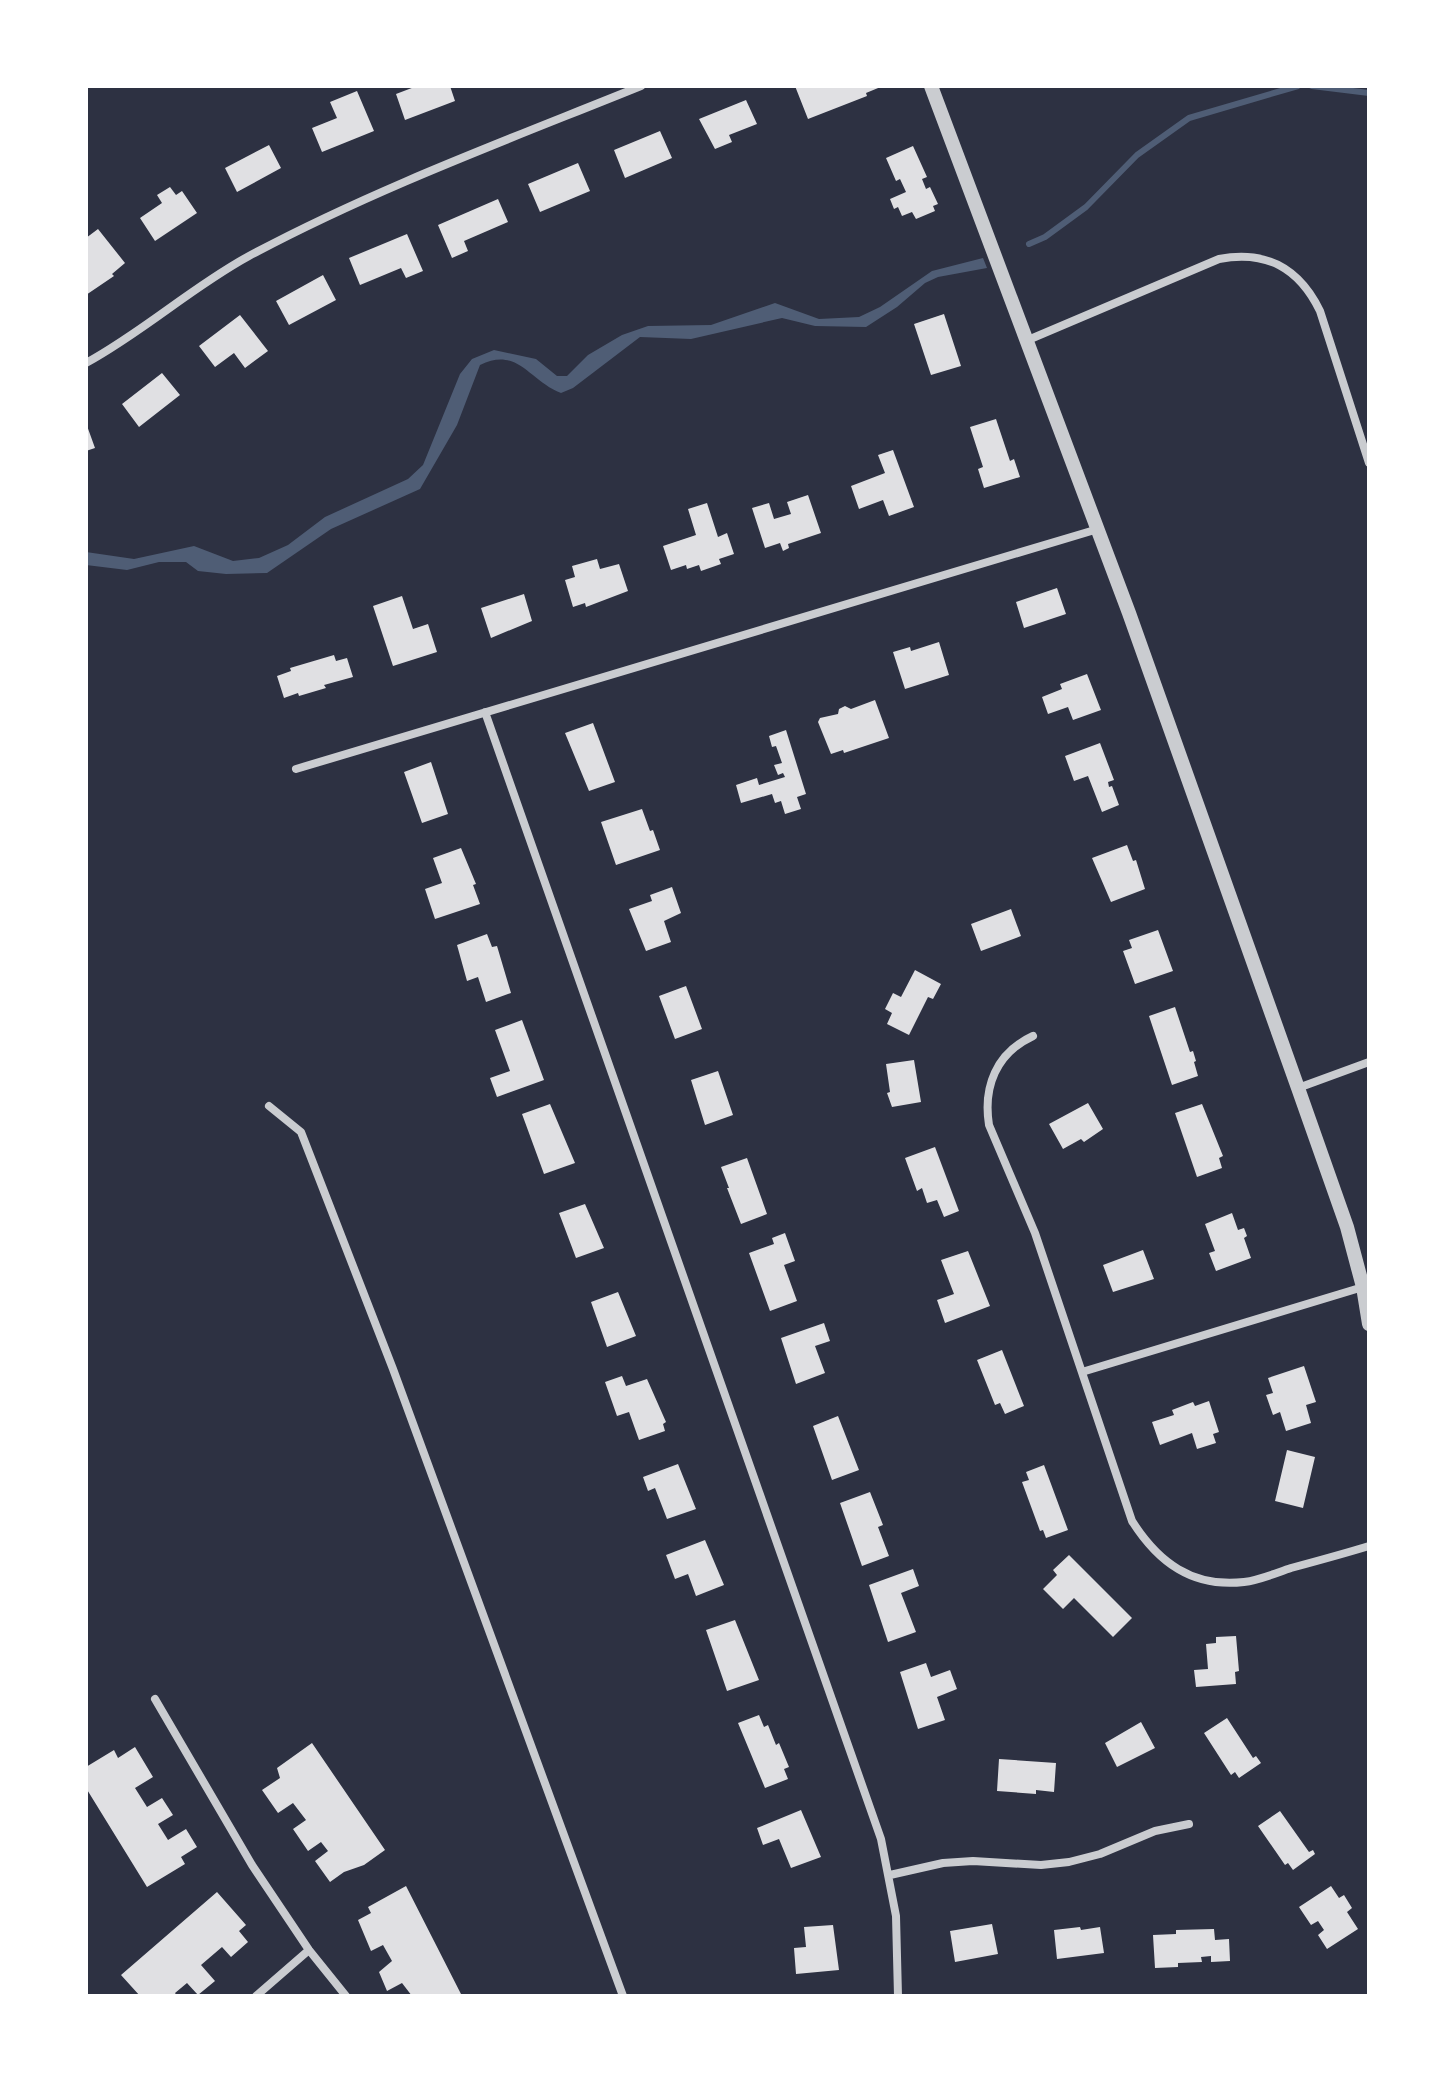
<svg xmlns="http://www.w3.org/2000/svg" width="1455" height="2082" font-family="'DM Sans',sans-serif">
<rect width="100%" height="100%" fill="#2d3142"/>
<path fill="#4f5d75" d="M983,258L987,268L938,277L925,283L897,307L866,327L815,326L782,318L691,339L640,337L573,388L561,393C529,381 518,346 480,365L457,425L420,489L331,529L267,573L226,574L198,571L186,562H159L127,570L86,565V552L134,559L194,546L233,561L259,558L288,545L325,517L408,479L423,465L460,374L472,359L494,350L536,359L557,376H567L588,355L622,335L648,326L711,325L775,303L819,319L859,317L880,307L932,271Z"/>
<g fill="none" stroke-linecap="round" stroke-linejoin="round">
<path stroke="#4f5d75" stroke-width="6" d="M1312,86L1369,93
M1029,244L1045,237L1086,207L1137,155L1189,118L1298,86"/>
</g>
<path fill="#e0e0e3" d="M417,86H450L455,101L405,120L396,94Z
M795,86H883L866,93L867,96L808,119Z
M357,91L374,131L322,152L312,128L337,118L330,102Z
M746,100L757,124L729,135L732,142L715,149L699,119Z
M660,131L672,158L625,178L614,150Z
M269,145L281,168L237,192L225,168Z
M913,146L927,177L922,179L926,189L930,187L938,204L933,206L935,211L916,219L912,212L902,216L898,207L894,209L890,199L906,192L900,179L896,181L886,158Z
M578,163L590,191L540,212L528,184Z
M170,187L176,195L182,191L197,213L155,241L140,218L162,203L157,195Z
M498,199L508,222L464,241L468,251L452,258L438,225Z
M98,229L125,263L112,274L114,276L86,295V238Z
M407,234L423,271L406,278L401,268L360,285L349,258Z
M323,275L336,300L289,325L276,301Z
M944,314L961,366L931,375L914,324Z
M240,315L268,351L245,368L234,353L215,367L199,346Z
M162,373L180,395L139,427L122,404Z
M996,419L1010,461L1014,459L1020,477L984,488L978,469L983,467L970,427Z
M86,423L95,448L86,451Z
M893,450L914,507L889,516L883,500L859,509L851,486L885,473L878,455Z
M808,495L821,533L788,544L789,548L783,551L780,543L765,548L752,508L769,503L774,519L791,514L787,502Z
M707,503L718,537L727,533L734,554L719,559L721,564L701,571L699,565L687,569L686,565L671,570L663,546L696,535L688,509Z
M597,559L600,569L619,564L628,591L586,607L585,603L573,607L565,580L575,577L572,566Z
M1057,588L1066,614L1024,628L1016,602Z
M524,594L532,621L491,638L481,608Z
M402,596L413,629L428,624L437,652L393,666L373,606Z
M939,642L949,675L905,689L893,652L910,647L911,651Z
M334,655L336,661L347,658L353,677L324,685L326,688L299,696L298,693L284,698L277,676L291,671L290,668Z
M1087,674L1101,710L1073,720L1068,707L1048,714L1042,697L1062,689L1060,684Z
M875,700L889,738L844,753L843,750L831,754L818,722L820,718L838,714L839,709L845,706L851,709Z
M593,723L615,782L589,791L565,733Z
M786,730L806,794L797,797L801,809L785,814L781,801L775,803L772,794L741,803L736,785L757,778L759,785L785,777L783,773L778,775L774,765L782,763L776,746L772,747L769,736Z
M1100,743L1114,780L1108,782L1109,787L1112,786L1119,805L1102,812L1088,776L1074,781L1065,756Z
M431,762L448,814L422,823L404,772Z
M642,809L650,831L653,830L660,850L616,865L601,822Z
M1127,845L1133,861L1136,860L1145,889L1111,902L1092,858Z
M461,848L476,884L473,885L480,904L435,919L425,889L442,883L433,858Z
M672,887L681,913L664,921L671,942L646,951L629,909L652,901L650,895Z
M1011,909L1021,936L981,951L971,924Z
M1158,930L1173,971L1135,984L1123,951L1132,948L1129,940Z
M487,934L492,947L497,946L511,993L486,1002L478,977L467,981L457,945Z
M915,970L941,984L933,999L928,997L909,1035L887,1024L892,1013L885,1009L893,993L901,997Z
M686,986L702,1029L675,1039L659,996Z
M1175,1007L1190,1052L1193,1051L1196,1061L1194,1062L1198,1076L1172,1085L1149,1016Z
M522,1020L544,1080L497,1097L490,1078L510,1071L495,1030Z
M914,1060L921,1102L892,1107L887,1093L890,1092L886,1064Z
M718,1071L733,1115L705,1125L691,1080Z
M1088,1103L1103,1129L1084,1142L1081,1139L1063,1149L1049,1124Z
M550,1104L575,1163L544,1174L522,1114Z
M1202,1104L1223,1156L1219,1158L1222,1168L1197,1177L1175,1113Z
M935,1147L959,1211L944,1217L937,1200L927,1203L922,1188L917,1191L905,1158Z
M747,1158L767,1214L741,1224L727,1188H729L721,1167Z
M585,1204L604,1248L576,1258L559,1213Z
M1232,1213L1238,1230L1244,1228L1247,1236L1244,1238L1251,1258L1216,1271L1209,1253L1215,1251L1205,1224Z
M785,1233L795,1261L784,1265L797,1301L770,1311L749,1253L774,1244L772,1238Z
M1143,1250L1154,1279L1113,1292L1103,1265Z
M968,1251L990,1306L945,1323L937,1300L954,1294L941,1260Z
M618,1292L636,1336L607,1347L591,1302Z
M824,1323L830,1341L815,1346L825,1373L796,1384L781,1338Z
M1002,1350L1024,1406L1005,1414L1000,1403L995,1405L977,1360Z
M1304,1366L1316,1402L1306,1405L1311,1423L1286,1431L1280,1412L1273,1415L1266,1395L1273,1393L1268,1378Z
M622,1376L626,1386L647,1379L666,1422L663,1424L665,1431L639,1440L629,1412L617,1416L605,1382Z
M1209,1401L1219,1432L1213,1434L1216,1443L1197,1449L1192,1433L1160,1445L1152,1422L1174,1415L1172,1410L1193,1402L1195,1406Z
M838,1416L859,1470L832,1480L813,1426Z
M1287,1450L1315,1457L1303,1508L1275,1501Z
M678,1464L696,1509L667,1519L655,1488L648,1491L643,1477Z
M1044,1465L1068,1530L1046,1538L1043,1530L1040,1531L1022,1482L1029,1480L1026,1472Z
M870,1492L883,1525L878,1527L889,1556L862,1566L840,1503Z
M705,1540L724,1585L696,1596L688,1574L675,1579L666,1555Z
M1069,1555L1132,1618L1113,1637L1074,1598L1063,1609L1043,1589L1057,1575L1053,1570Z
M913,1569L919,1586L901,1593L916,1632L888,1642L869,1585Z
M735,1620L759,1680L727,1691L706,1630Z
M1236,1636L1239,1671L1235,1672L1236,1684L1196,1687L1194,1670L1208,1669L1206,1644L1216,1643V1637Z
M926,1663L931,1677L950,1670L957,1689L937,1697L945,1720L918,1729L900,1672Z
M759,1715L764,1727L768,1725L776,1745L779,1743L789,1767L784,1769L788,1779L765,1788L738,1723Z
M1227,1718L1253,1758L1256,1756L1261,1763L1239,1778L1235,1772L1231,1775L1204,1733Z
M1141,1722L1155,1748L1117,1767L1105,1743Z
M312,1743L385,1850L364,1865L344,1872L330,1882L315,1861L328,1851L321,1842L308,1851L293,1829L306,1820L293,1803L278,1813L262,1790L280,1778L277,1768Z
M135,1747L153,1777L135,1788L147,1807L162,1798L173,1815L158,1824L168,1840L186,1829L197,1847L181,1857L185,1864L147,1887L86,1788V1767L114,1750L118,1758Z
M999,1759L1056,1763L1054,1792L1036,1790V1794L997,1791Z
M801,1810L821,1857L791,1868L779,1839L763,1845L757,1828Z
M1280,1811L1309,1852L1313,1850L1315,1854L1293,1870L1288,1863L1285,1865L1258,1826Z
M406,1886L462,1996H412L402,1983L387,1991L379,1972L392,1961L383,1945L371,1951L358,1920L371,1913L368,1907Z
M1331,1886L1339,1898L1344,1895L1352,1908L1347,1912L1358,1929L1327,1949L1318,1935L1324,1930L1318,1921L1311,1925L1299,1907Z
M217,1892L246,1925L239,1931L248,1942L231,1957L222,1947L201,1965L215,1981L198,1995L187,1983L175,1993L177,1996H140L121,1975Z
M992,1924L998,1954L955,1962L950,1931Z
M833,1925L839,1970L796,1974L794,1948L806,1947L804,1927Z
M1080,1927L1081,1930L1100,1927L1104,1953L1057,1959L1054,1930Z
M1214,1929L1215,1940L1229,1939L1230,1961L1211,1962V1956L1201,1957L1202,1962L1178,1963V1967L1155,1968L1153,1935L1176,1934V1930Z"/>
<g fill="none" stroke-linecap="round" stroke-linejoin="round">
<path stroke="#caccd0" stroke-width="8" d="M1028,340L1219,259C1267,250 1299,268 1320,311L1369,463
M86,363C143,332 192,287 249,256C374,189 510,139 641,86
M485,712L881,1839L896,1916L898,1996
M296,769L1098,529
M1033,1036C996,1053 983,1087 989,1125L1035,1233L1132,1521C1158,1562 1192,1588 1244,1582C1260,1580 1276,1573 1291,1568C1317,1561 1343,1554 1369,1546
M1298,1088L1369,1062
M269,1106L301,1132L393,1369L623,1996
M1082,1372L1363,1287
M155,1699L252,1865L309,1950L346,1996
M890,1875L943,1863L973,1861L1041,1865L1069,1862L1100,1854L1155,1831L1189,1824
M256,1996L309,1950"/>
<path stroke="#caccd0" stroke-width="14" d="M931,86L1129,613L1298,1088L1347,1227L1363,1287L1369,1324"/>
</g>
<rect width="1455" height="2082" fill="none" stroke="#ffffff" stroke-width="176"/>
</svg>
